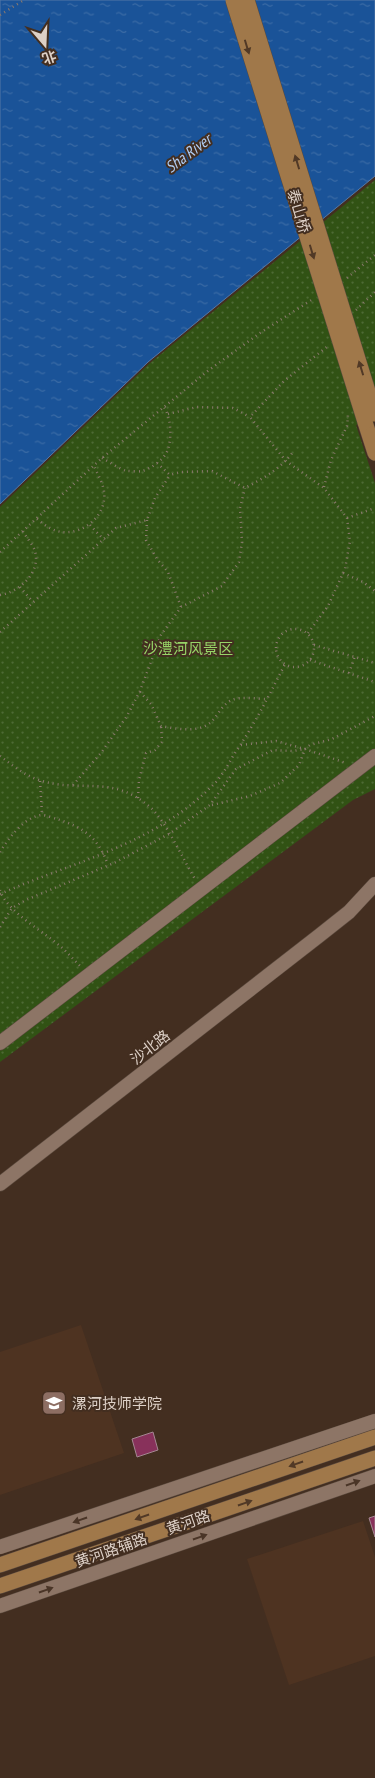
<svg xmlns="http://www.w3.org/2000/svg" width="375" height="1778" font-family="'PT Sans Narrow','Noto Sans SC',sans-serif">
<defs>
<pattern id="grass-dots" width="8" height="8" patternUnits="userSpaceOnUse" patternTransform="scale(1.25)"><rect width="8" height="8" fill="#315214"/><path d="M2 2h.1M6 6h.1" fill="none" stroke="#4e6a35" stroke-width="1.8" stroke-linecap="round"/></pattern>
<pattern id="water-ripples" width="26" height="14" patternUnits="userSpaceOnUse" patternTransform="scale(1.25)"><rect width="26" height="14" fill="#1a5398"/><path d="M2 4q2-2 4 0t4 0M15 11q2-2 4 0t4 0" fill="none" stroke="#3b6ba5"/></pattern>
</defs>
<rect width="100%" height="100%" fill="#432e20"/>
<path fill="#4e3321" d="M81,1325L124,1453L0,1495V1352Z
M363,1521L375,1557V1656L289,1685L247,1559Z"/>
<path fill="url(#grass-dots)" d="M375,180V419L356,425L375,483V789L353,800L0,1062V507L150,363Z"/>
<path fill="url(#water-ripples)" stroke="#5478a6" d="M0,0H375V176L148,362L0,504Z"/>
<path fill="#88315b" stroke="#a48792" d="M153,1432L158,1450L137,1457L132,1439Z
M375,1516V1537L369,1518Z"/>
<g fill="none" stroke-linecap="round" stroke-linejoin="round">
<defs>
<path id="minor" d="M0,1043L375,756
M0,1184L320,935L349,912L375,884
M0,1547L375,1421
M0,1606L375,1476"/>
<path id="major" d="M365,422L375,453
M0,1565L375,1437
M0,1586L375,1458"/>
</defs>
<use href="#minor" stroke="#5b4a3e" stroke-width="15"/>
<use href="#major" stroke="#5b4a3e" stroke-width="16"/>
<path stroke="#8b7a6e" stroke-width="2.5" stroke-dasharray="1 4" stroke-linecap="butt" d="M0,15L24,0
M347,278L375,255
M356,310L375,292
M168,414L197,407L233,408L250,417
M102,458C110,462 119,469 127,471C131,471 138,472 142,471C151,469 166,458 168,449C172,437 171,418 164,407
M157,463L170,475L181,472L212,471L245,488C264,478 280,469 293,452
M324,487L331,460L347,426L348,415
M347,518L375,508
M37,519C43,524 50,529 57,531C78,537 102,520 104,500C106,488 99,477 94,466
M147,520L146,540L157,559L168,572L181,607
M90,525L104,540
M0,552L102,458L209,370L260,333L313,299
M343,573L363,582L375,591
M20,587L33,602
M0,595C19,592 41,573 35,551C33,545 26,537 23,531
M276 648a19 19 0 1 1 38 0a19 19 0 1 1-38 0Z
M0,632L116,528L147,520L155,498L170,475
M308,633L328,606L345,569L350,541L347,518L324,488L286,461L250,417L284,381L328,346
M314,645L375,663
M310,660L375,682
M349,673L355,656
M140,692L151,704L161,726C177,729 201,734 213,720C219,713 223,704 232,700C241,696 257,699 267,699
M241,745L276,741L305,749L346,763
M0,756C12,765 24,775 39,780C80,794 112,773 151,808C165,820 184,861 195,879
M40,781L42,814
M73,785L101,753L127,716L140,691L161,635L181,607L222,586L239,562L242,542L240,508L245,488
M138,798L139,780L146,753L155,750L162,742L161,726
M212,805L250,796L280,783L299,765L305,749L310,745L332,739L375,716
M0,852C8,839 25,816 42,815C46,815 53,818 57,819C84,828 98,837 108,865
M0,890C6,911 44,932 60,946C67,952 73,959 80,966
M0,894C75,861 157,844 216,782C223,774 228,765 233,756C253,727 269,696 285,664
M0,927L12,908L26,900L114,863L169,834L210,805L236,769L273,750L293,751L305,749"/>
<use href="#minor" stroke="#8d7566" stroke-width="14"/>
<use href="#major" stroke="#a0784a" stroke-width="15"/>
<defs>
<path id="major-bridge" d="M233,0L365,422
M247,0L375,414"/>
</defs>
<use href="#major-bridge" stroke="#5b4a3e" stroke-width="16" stroke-linecap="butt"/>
<use href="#major-bridge" stroke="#a0784a" stroke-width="15"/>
</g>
<defs><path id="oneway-solid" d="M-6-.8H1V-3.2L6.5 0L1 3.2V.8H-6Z" transform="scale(1.25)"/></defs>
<g fill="#513926">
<use href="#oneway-solid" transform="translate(247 47) rotate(73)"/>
<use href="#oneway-solid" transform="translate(297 162) rotate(-107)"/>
<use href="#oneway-solid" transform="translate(312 252) rotate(73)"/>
<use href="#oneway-solid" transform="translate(361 368) rotate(-107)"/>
<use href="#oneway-solid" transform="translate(296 1464) rotate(161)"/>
<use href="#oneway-solid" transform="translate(245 1503) rotate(-19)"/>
<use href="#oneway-solid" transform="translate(142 1517) rotate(161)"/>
</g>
<g fill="#4a3527">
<use href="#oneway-solid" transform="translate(353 1483) rotate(-19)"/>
<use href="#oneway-solid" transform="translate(80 1520) rotate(161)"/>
<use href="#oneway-solid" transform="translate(200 1537) rotate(-19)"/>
<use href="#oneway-solid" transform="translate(46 1590) rotate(-19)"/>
</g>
<defs>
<symbol id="university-square" viewBox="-11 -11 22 22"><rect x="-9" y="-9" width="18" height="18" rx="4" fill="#8d6e63" stroke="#432e20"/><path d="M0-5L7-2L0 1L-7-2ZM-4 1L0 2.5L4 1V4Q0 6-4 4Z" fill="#fff"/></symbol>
</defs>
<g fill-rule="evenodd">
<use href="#university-square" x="40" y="1389" width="28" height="28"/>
</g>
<g text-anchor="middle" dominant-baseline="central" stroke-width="4" stroke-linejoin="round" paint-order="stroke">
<g font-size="15" fill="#ddd0c7" stroke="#432e20">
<text transform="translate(299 211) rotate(73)">泰山桥</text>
<text transform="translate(150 1047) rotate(-38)">沙北路</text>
<text transform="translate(188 1522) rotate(-19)">黄河路</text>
<text transform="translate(111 1550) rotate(-19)">黄河路辅路</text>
</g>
<g font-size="15" fill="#97d567" stroke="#432e20">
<text x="188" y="648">沙澧河风景区</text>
</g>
<g font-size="15" fill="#ddd0c7" stroke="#432e20" text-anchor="start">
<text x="72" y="1403">漯河技师学院</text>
</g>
<g font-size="16" font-style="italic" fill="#b0cdf4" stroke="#432e20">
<text transform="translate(188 153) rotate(-37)">Sha River</text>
</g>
</g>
<g transform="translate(45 45) rotate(161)" stroke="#432e20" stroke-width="4" paint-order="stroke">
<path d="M0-4L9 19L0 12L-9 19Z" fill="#ddd0c7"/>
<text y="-8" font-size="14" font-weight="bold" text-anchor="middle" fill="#ddd0c7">北</text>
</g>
</svg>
